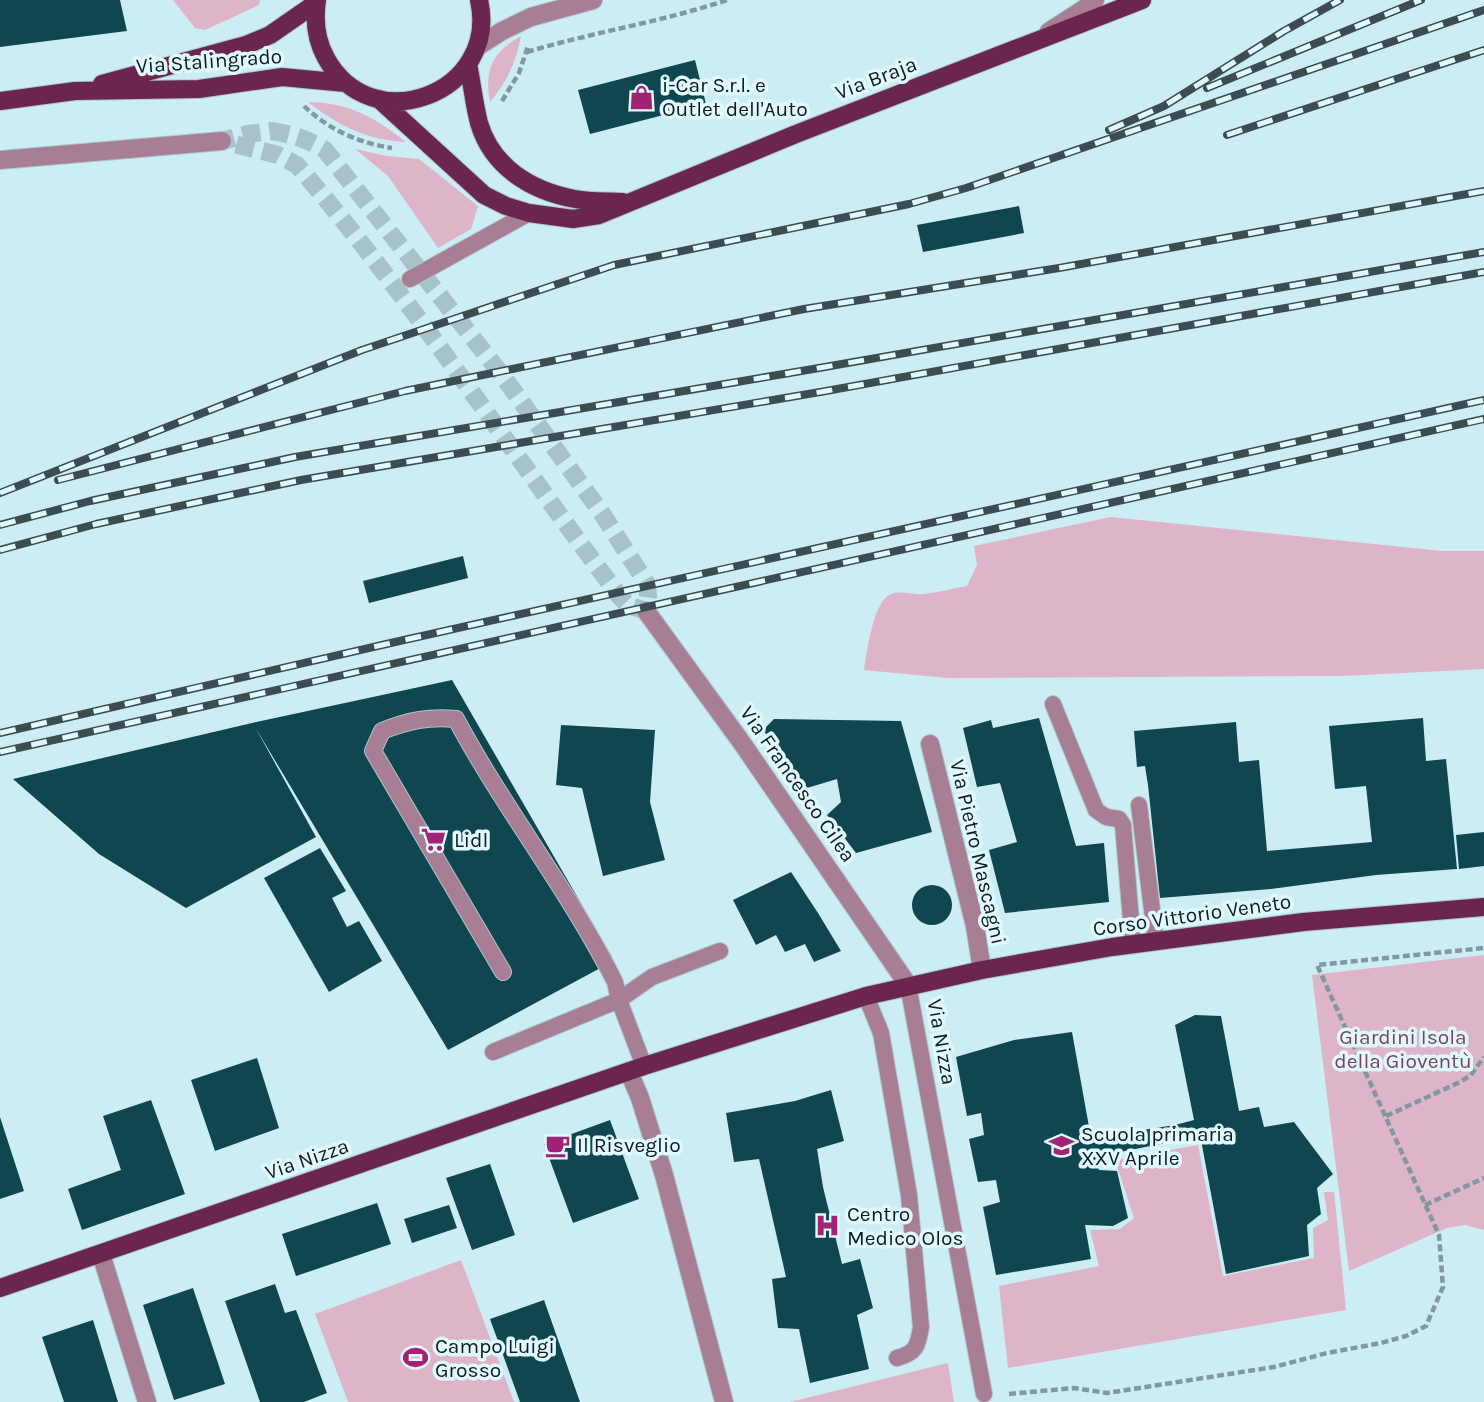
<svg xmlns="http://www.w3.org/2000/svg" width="1484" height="1402" font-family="Karla,sans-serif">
<rect width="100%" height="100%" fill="#cdedf4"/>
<path fill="#deb4c9" d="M173,0H260L259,5L205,30L195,28Z
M521,36C516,62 507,82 490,102C484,70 492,52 521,36Z
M308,102C348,102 376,118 406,142C367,140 339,126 308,102Z
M355,149L387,156L419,159L478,206L471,229L438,248L388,176Z
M1111,517L1442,551H1484V669L1342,676L948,678L864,670C867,652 873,601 891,594C901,590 913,595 923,594C938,593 952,588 967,586L977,565L974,546Z
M1484,955V1230L1465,1225L1447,1228L1349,1271L1312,975Z
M1198,1145L1223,1276L1314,1258L1313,1228L1328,1220L1324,1192H1334L1346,1310L1008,1368L999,1286L1099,1266L1090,1230L1120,1229L1134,1218L1115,1160Z
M461,1260L514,1402H348L315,1314Z
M948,1363L954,1402H790Z"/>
<path fill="#10464f" d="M0,0H120L127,31L0,47Z
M695,60L706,104L590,134L578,90Z
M1019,206L1024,233L923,252L917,225Z
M463,556L468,578L369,603L363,581Z
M452,680L612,957L606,965L448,1050L255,727L316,837L186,908L99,854L13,779L252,723Z
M1039,718L1076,846L1104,843L1109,902L1005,913L989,850L1017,842L1000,783L977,787L963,728L991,720L993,728Z
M1423,718L1426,761L1446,759L1457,869L1376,875L1271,889L1160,898L1148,785L1145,766L1137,767L1134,731L1236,722L1239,762L1259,760L1267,851L1372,842L1366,786L1335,789L1329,726Z
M774,719L901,721L932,832L856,853L827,815L841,802L837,779L807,788L763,730Z
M561,725L655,730L650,802L665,860L603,876L582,788L556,785Z
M1484,832V866L1459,869L1456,835Z
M320,848L346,891L332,898L347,927L359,921L382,961L329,992L264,878Z
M791,872L818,913L841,951L814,962L805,944L785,952L776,935L756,945L733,900Z
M912 905a20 20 0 1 1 40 0a20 20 0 1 1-40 0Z
M1195,1015L1221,1016L1239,1111L1259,1107L1264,1127L1294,1122L1333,1174L1317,1188L1321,1214L1307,1225L1309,1256L1226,1274L1201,1140H1181L1120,1152L1096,1160L1099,1170L1117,1171L1128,1218L1113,1226L1085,1225L1091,1259L996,1275L983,1207L1000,1202L996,1180L978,1182L969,1139L984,1135L981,1113L967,1116L956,1057L1014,1040L1072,1032L1091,1138L1175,1125L1194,1120L1175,1025Z
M257,1058L279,1128L215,1151L191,1080Z
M831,1090L844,1141L817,1149L823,1187L842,1264L860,1259L873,1308L857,1315L869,1369L810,1383L799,1329L778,1328L772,1279L786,1277L759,1159L734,1162L726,1113L795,1101Z
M151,1100L185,1194L82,1230L68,1189L121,1170L103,1116Z
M0,1117L24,1191L0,1199Z
M610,1120L639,1199L573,1223L544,1144Z
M490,1164L515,1235L472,1250L446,1178Z
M377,1203L391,1244L296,1276L282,1234Z
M449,1205L457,1228L412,1243L404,1219Z
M275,1284L285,1313L296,1310L327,1393L304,1402H260L225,1301Z
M193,1288L225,1384L174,1400L143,1305Z
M544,1300L580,1402H520L490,1319Z
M93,1320L118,1402H64L42,1337Z"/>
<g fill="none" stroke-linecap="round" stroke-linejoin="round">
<path stroke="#a7c3c9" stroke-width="18" stroke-dasharray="18 9" stroke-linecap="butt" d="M271,131C292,134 307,139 325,150L502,375L603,515L647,584L648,596L646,611L628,605L620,597C512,454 415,302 297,165L278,155L222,141L248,134Z"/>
<defs>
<path id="service" d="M1048,31L1096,0
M410,279L529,213
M1053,704L1096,810L1106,817L1119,819L1123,825L1133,944
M1139,805L1156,942
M908,985L984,1394
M866,996L881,1033L909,1195L921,1327C918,1346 916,1353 897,1358
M493,1052L619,1000L615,982C569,890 504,809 456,719C429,716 407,721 382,731L373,751L503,972
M644,1066L619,1000L652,977L720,951"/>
<path id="minor" d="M930,744L975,926L982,970
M629,1072L640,1098L664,1175L724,1402
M101,1254L147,1402"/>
<path id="tertiary" d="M477,47L502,31L531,17L593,0
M0,160L222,141
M646,611L742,743L908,985"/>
<path id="primary" d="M317,0C314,20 316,40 326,58C372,142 500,93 479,0
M468,64C472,83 474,104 479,123C492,167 531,191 575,199C590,202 608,201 623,202
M102,84L246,45L270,35L316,3
M380,100L484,195L506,206L529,213L573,219L599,215L796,134L1142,0
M0,101L75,91L199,89L282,77L346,83
M0,1288L644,1066L866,996L982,970L1112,947L1303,922L1484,907"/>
</defs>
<use href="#service" stroke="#abc7cd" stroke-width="18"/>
<use href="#minor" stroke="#abc7cd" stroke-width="20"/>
<use href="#tertiary" stroke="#abc7cd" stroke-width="20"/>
<use href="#primary" stroke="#abc7cd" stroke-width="20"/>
<path stroke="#81999e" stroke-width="4.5" stroke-dasharray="7 3.5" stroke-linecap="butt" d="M527,52C593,32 662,22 727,0
M502,101L519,73L528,46
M304,106C329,130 359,143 392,148
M1386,1116L1460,1082L1471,1075L1484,1057
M1425,1205L1484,1178
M1009,1394L1074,1388L1107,1393L1274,1367L1327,1353L1381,1343L1406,1336L1426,1326L1443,1287L1439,1235L1317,965L1484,948"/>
<use href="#service" stroke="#a77e93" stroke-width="16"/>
<use href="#minor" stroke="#a77e93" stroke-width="18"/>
<use href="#tertiary" stroke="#a77e93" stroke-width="18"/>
<use href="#primary" stroke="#6b264f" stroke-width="18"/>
<defs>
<path id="rail" d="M1207,88L1421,0
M1109,130L1164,106L1284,31L1340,0
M1227,135L1484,50
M58,480L405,391L804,309L1059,268L1484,191
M0,493L362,350L614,265L909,204L966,188L1484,10
M0,525L90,501L295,457L819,368L1484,252
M0,550L96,524L301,480L826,391L1484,272
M0,733L395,642L1484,400
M0,752L1484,419"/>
</defs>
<use href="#rail" stroke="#3c4d51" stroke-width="8"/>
<use href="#rail" stroke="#dff9ff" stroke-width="5" stroke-dasharray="16" stroke-linecap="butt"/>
</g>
<defs>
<symbol id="shop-bare" viewBox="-9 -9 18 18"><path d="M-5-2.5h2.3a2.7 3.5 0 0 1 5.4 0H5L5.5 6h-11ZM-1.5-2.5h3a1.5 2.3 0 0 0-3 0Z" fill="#a22375" stroke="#dff9ff" stroke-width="2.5" paint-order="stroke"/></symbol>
<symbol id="supermarket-bare" viewBox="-9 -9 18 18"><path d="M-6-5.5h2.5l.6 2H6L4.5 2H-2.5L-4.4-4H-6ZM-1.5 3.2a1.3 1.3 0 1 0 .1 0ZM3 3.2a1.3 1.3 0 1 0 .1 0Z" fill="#a22375" stroke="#dff9ff" stroke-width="2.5" paint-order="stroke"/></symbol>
<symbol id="cafe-bare" viewBox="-9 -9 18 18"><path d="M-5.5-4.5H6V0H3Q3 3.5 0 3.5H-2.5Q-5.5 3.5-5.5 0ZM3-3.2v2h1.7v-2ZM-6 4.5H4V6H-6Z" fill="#a22375" stroke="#dff9ff" stroke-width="2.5" paint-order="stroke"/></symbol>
<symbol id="school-bare" viewBox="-9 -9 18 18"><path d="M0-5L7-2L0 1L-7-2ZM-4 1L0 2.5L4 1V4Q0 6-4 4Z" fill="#a22375" stroke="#dff9ff" stroke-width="2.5" paint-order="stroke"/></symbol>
<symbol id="hospital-bare" viewBox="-9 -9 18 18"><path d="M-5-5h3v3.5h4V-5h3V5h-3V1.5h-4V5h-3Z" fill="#a22375" stroke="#dff9ff" stroke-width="2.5" paint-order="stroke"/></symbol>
<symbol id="stadium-bare" viewBox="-9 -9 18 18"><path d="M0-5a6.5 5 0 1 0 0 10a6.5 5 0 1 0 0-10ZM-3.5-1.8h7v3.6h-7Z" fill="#a22375" stroke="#dff9ff" stroke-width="2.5" paint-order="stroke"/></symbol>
</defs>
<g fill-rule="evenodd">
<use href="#shop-bare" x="624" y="80" width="35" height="35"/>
<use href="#supermarket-bare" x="416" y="822" width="35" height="35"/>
<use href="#cafe-bare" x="540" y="1128" width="35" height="35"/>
<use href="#school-bare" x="1044" y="1128" width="35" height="35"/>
<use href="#hospital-bare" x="810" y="1208" width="35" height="35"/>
<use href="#stadium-bare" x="398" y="1340" width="35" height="35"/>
</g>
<g text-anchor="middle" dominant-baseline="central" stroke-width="7" stroke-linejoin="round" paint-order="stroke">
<g font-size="21" fill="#0f1b1e" stroke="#dff9ff">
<text transform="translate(209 61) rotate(-4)">Via Stalingrado</text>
<text transform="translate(876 78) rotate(-21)">Via Braja</text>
<text transform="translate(798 784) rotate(55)">Via Francesco Cilea</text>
<text transform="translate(978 852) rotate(77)">Via Pietro Mascagni</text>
<text transform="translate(1192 915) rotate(-8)">Corso Vittorio Veneto</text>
<text transform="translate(942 1042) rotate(80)">Via Nizza</text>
<text transform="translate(307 1159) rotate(-19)">Via Nizza</text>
</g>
<g font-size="21" fill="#0f1b1e" stroke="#dff9ff" text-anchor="start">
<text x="662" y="85">i-Car S.r.l. e<tspan x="662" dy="24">Outlet dell'Auto</tspan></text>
<text x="454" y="840">Lidl</text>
<text x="1081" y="1134">Scuola primaria<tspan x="1081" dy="24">XXV Aprile</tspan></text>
<text x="577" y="1145">Il Risveglio</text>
<text x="847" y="1214">Centro<tspan x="847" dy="24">Medico Olos</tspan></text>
<text x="435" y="1346">Campo Luigi<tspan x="435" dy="24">Grosso</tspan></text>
</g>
<g font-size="21" fill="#7f3f63" stroke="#dff9ff">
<text x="1403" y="1037">Giardini Isola<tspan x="1403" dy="24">della Gioventù</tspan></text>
</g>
</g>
</svg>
